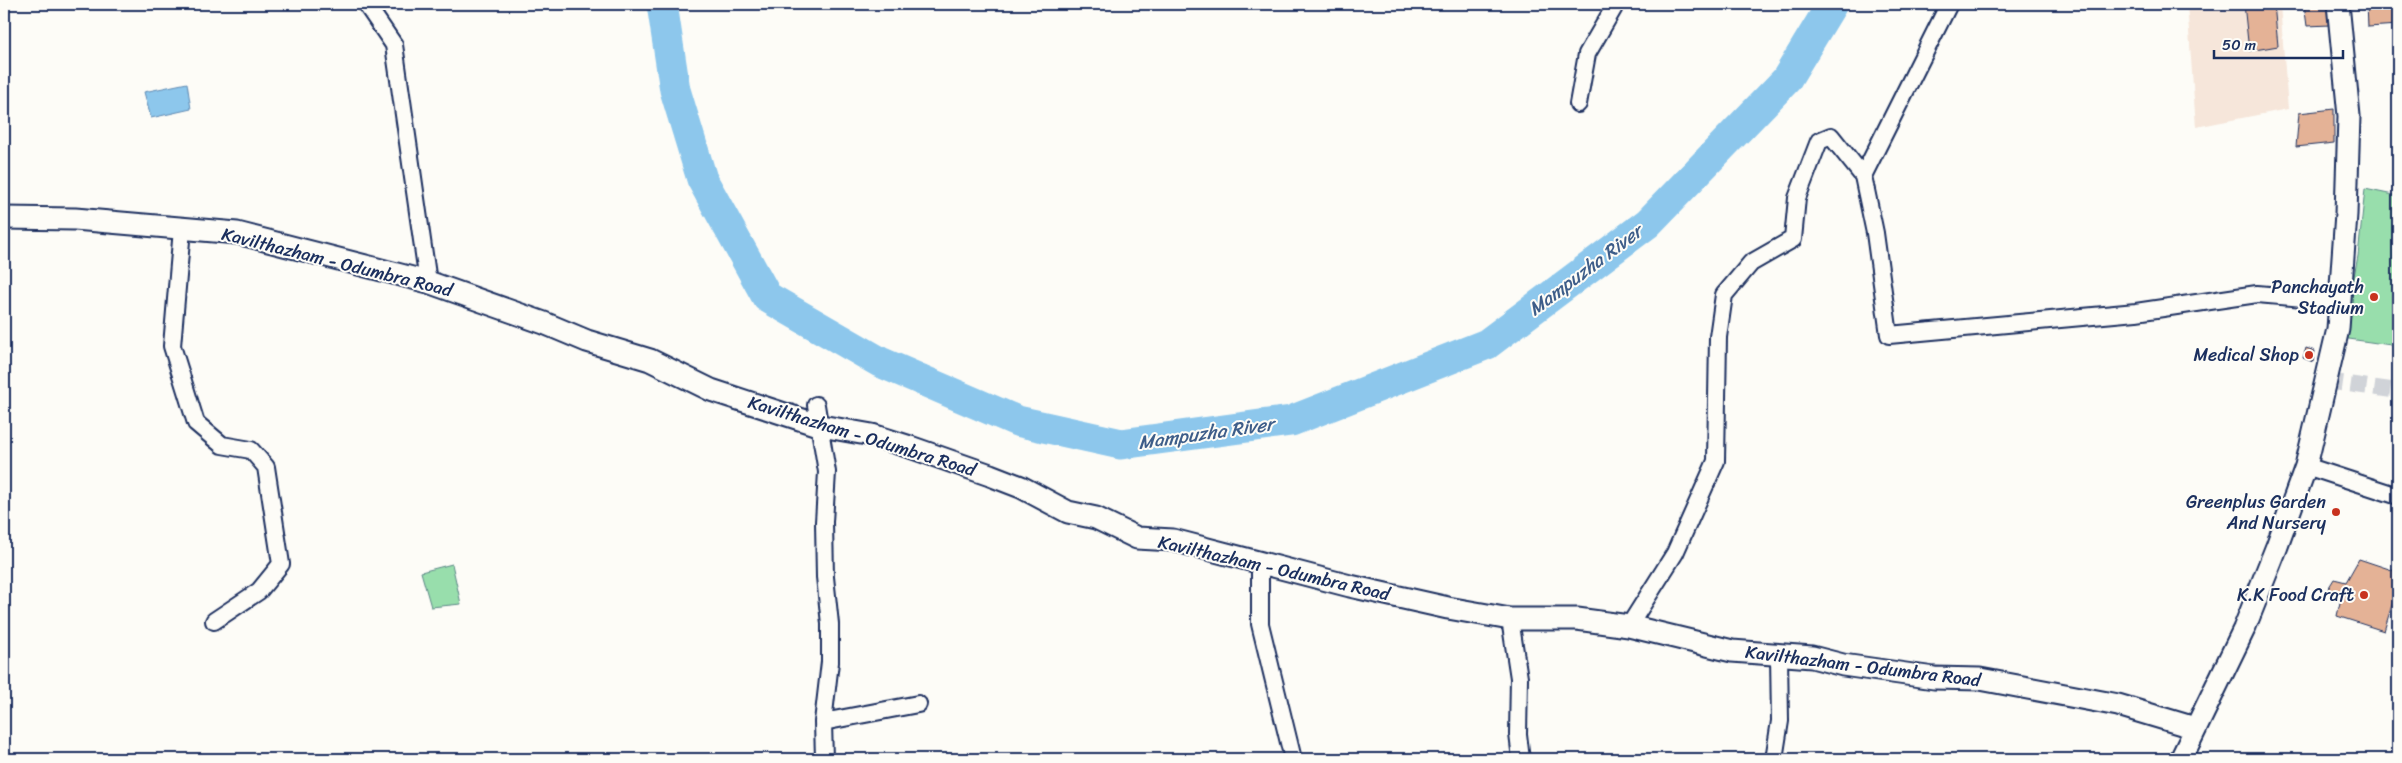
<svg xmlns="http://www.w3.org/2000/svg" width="2402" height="763" font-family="Sriracha,sans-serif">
<rect width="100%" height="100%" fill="#fdfcf7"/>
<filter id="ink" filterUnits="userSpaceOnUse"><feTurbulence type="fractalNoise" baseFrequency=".02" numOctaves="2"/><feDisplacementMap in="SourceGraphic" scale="10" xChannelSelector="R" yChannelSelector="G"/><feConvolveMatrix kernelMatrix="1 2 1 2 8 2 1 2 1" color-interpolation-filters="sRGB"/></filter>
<g filter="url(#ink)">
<path fill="#f6e6da" d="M2187,4H2280L2288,109L2196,127Z"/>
<path fill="#98deac" stroke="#5a8685" d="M2365,189L2398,196V346L2342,338L2358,256Z
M452,564L461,604L431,607L421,572Z"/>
<path fill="#8dc7ec" stroke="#5f8ab3" d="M187,83L191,109L151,118L144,92Z"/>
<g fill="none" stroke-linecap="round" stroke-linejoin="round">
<path stroke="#8dc7ec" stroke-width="31" d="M662,4L675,90L702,179L767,297L880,362L1017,421L1121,444L1291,421L1487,344L1648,223L1786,80L1832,4"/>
</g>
<path fill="#e4b296" stroke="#1b2f5e" d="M2244,4H2274L2278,46L2249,51Z
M2304,4H2328L2330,25L2307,26Z
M2367,4H2398V25L2368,27Z
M2334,109V143L2296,147L2299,113Z
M2306,348L2315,351L2313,362L2303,358Z
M2359,559L2398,572V585L2384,631L2337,616L2341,598L2326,592L2334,579L2346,582Z"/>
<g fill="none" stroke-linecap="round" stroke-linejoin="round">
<path stroke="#d0d3d8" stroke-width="16" stroke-dasharray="16 8" stroke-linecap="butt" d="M2327,381L2398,391"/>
<defs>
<path id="minor" d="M366,4L394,45L428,282
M1949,4L1863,176L1875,233L1889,335L2136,312L2257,294L2339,301
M1578,104L1587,54L1616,4
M182,229L172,346L196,423L222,445L251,450L266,467L281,564L259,591L214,621
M816,405L827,472L824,522L825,577L830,624V662L823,722L824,759
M2306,466L2398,496
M1260,563V624L1293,759
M1510,619L1519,678L1518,734L1521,759
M1629,626L1675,553L1716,461L1718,337L1724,295L1751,263L1793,239L1797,198L1819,141L1831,136L1863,176
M823,722L918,704
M1774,759L1780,721L1779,655"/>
<path id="major" d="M4,218L75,219L237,233L428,282L544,323L587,341L650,360L711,390L821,426L872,435L910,447L990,475L1021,487L1068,512L1096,518L1137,538L1173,540L1350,586L1448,608L1510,619H1577L1629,626L1732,651L1812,657L1843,665L1934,678L1980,679L2118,705L2195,728
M2181,759L2244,629L2277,546L2306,466L2338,329L2346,214L2349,116L2338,4"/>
</defs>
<use href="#minor" stroke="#1b2f5e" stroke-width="20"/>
<use href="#major" stroke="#1b2f5e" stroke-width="25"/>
<use href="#minor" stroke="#fdfcf7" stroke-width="16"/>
<use href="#major" stroke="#fdfcf7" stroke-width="21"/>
</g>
</g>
<g fill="#c8321e" stroke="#fdfcf7" stroke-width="2">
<circle cx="2374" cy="297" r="5"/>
<circle cx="2309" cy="355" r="5"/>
<circle cx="2336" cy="512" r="5"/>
<circle cx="2364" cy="595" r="5"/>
</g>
<g text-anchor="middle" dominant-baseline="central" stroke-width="4" stroke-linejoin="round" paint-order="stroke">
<g font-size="18" fill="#1b2f5e" stroke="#fdfcf7">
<text transform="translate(337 262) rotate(14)">Kavilthazham - Odumbra Road</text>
<text transform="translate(862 436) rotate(17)">Kavilthazham - Odumbra Road</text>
<text transform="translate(1274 568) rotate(13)">Kavilthazham - Odumbra Road</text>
<text transform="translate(1863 666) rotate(7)">Kavilthazham - Odumbra Road</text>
</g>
<g font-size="18" fill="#1b2f5e" stroke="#fdfcf7" text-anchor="end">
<text x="2364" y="287">Panchayath<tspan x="2364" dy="21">Stadium</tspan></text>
<text x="2299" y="355">Medical Shop</text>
<text x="2326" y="502">Greenplus Garden<tspan x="2326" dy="21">And Nursery</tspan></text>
<text x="2354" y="595">K.K Food Craft</text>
</g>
<g font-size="19" font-style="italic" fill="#3d5d89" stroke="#fdfcf7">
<text transform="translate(1585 270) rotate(-37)">Mampuzha River</text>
<text transform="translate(1206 433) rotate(-8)">Mampuzha River</text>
</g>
</g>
<rect width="2402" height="763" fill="none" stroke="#fdfcf7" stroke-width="20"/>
<rect x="10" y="10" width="2382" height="743" fill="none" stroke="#1b2f5e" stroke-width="2" filter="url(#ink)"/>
<path d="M2214 50v8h129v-8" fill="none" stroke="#1b2f5e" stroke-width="2.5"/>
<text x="2222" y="50" font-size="15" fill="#1b2f5e" stroke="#fdfcf7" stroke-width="4" paint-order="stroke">50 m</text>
</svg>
